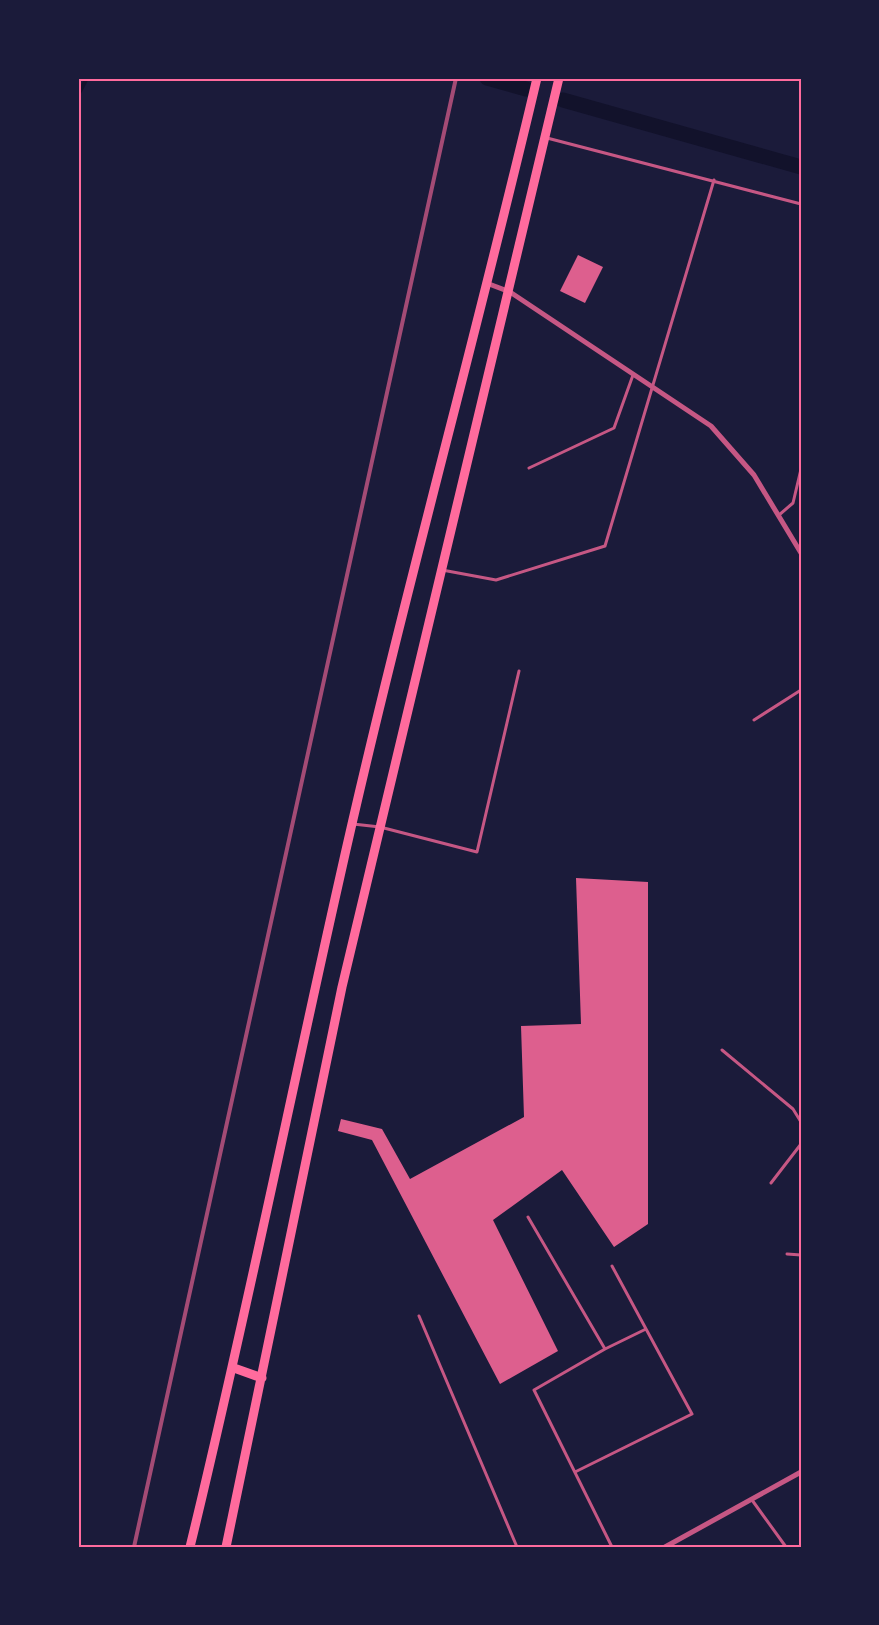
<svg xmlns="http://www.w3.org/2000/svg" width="879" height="1625" font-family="'Alegreya Sans',sans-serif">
<rect width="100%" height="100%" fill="#1b1b3a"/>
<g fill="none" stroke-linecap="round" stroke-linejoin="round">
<path stroke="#12122b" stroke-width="4" d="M78,95L87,78"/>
<path stroke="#12122b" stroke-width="15" d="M487,78L526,89
M563,100L801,167"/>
</g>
<path fill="#dd5f8e" d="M578,255L603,267L585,303L560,291Z
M576,878L648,882V1224L614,1247L562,1170L493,1220L558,1351L500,1384L372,1140L338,1131L341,1119L382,1129L410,1179L524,1117L521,1026L581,1024Z"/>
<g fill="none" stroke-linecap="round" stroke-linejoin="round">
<path stroke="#c65784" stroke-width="3" d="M547,138L801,204
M529,468L614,428L633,375
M779,515L793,503L801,469
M442,570L496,580L605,546L714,180
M754,720L801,690
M353,824L380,827L477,852L519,671
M722,1050L793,1109L801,1122
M771,1183L801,1144
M528,1217L605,1349L534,1390L612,1547
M787,1254L801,1255
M419,1316L517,1547
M605,1349L646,1329
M575,1472L692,1414L612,1266
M752,1500L786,1547"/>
<path stroke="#c65784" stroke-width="5" d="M489,284L510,292L711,426L754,475L801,553
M665,1547L801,1472"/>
<path stroke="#ff6b9d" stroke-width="9" d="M234,1368L262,1378
M190,1547C244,1326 289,1103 339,881C399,612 474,346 537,78
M226,1547L342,987L559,78"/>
<path stroke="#a44b75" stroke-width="4" d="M134,1547L456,78"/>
</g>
<rect width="879" height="1625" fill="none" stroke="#1b1b3a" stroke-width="159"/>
<rect x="80" y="80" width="720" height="1466" fill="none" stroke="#ff6b9d" stroke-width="2"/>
</svg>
